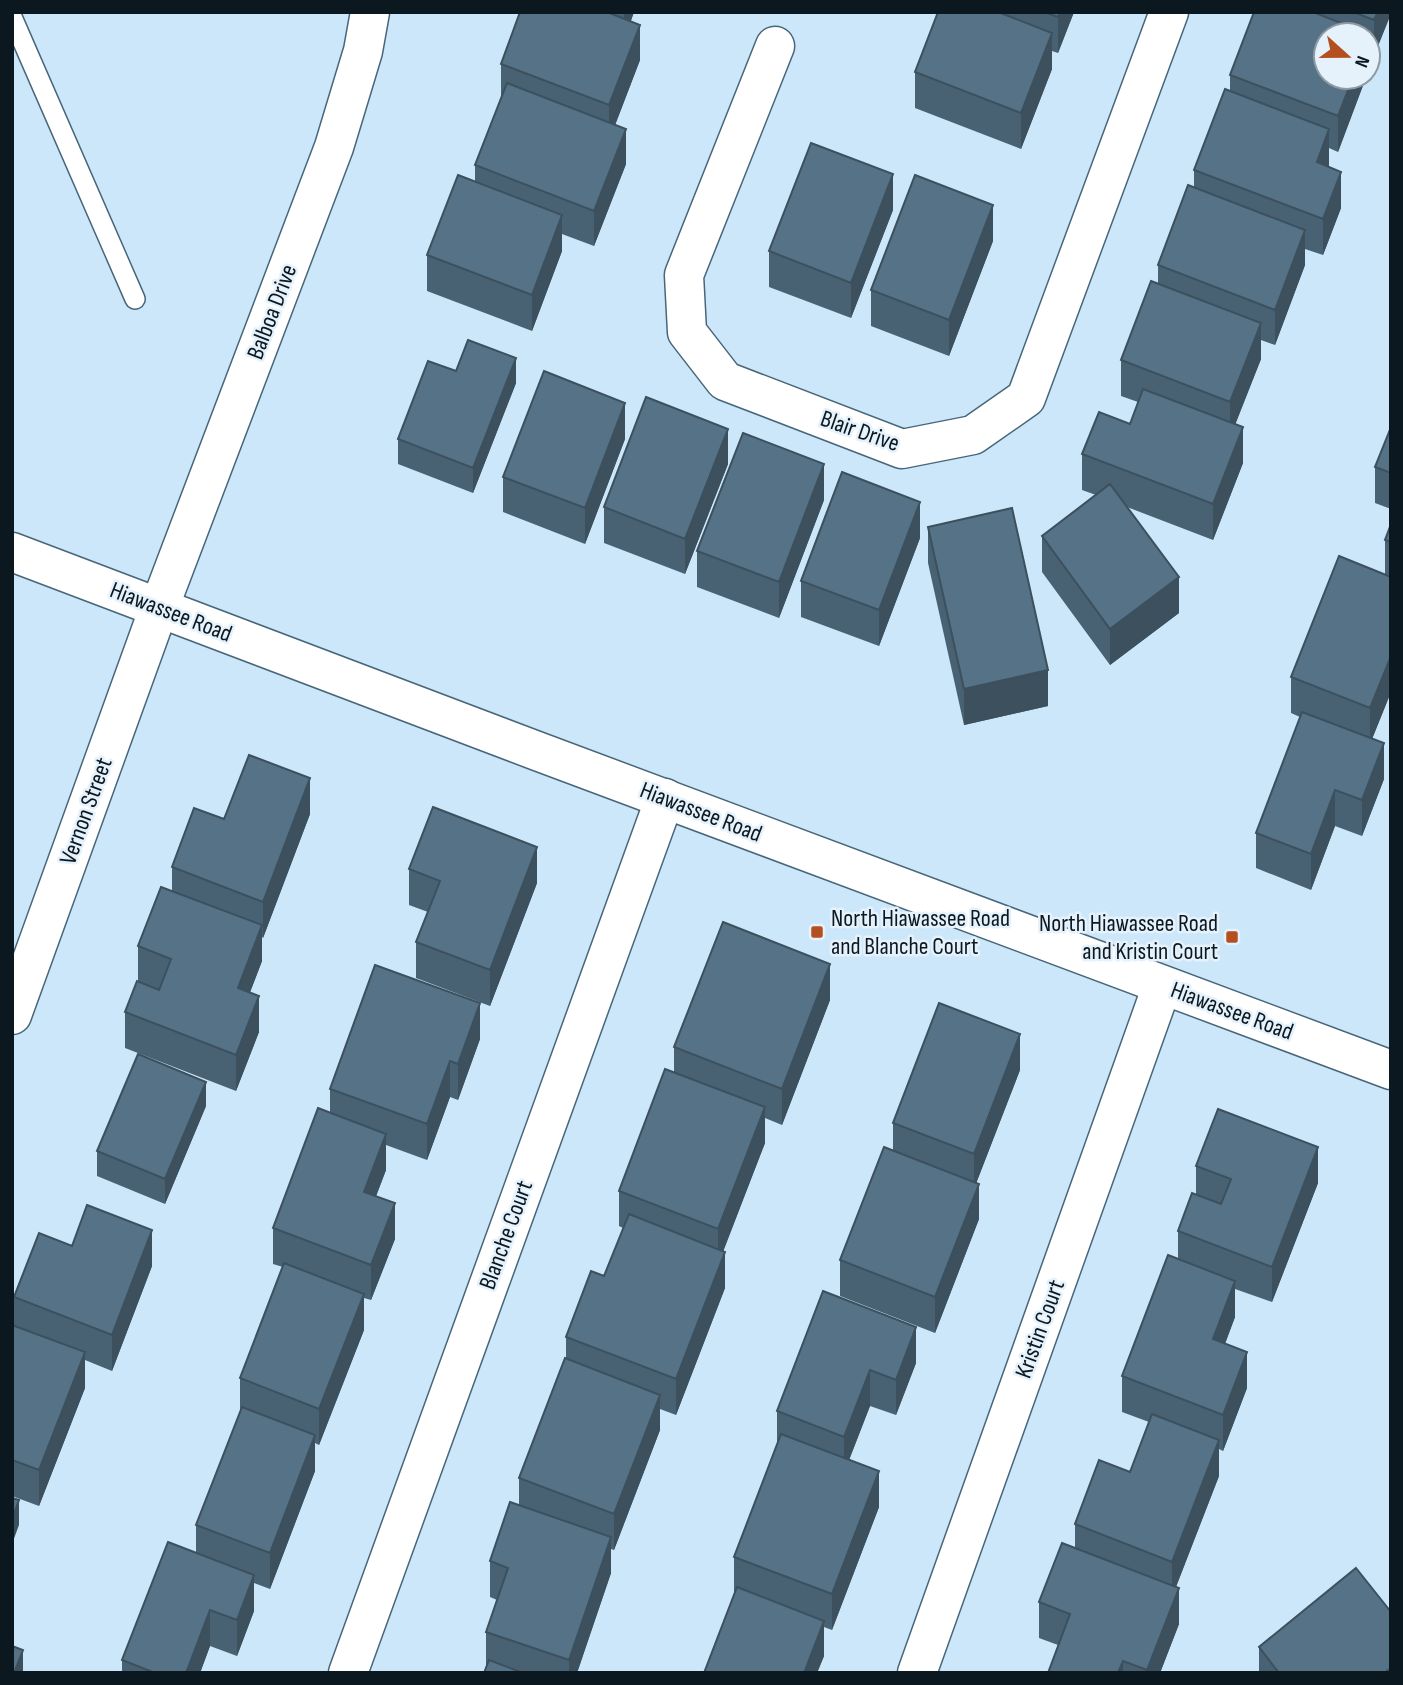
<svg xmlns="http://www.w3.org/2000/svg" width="1403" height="1685" font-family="'Sofia Sans Condensed',sans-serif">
<rect width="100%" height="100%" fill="#cde7fa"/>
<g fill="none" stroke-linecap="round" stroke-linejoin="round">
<defs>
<path id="service" d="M12,17L135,299"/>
<path id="minor" d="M775,46L684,275L687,332L725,381L902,449L973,435L1026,398L1169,12
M348,1673L665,798
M917,1673L1162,986"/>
<path id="tertiary" d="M12,1015L159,608L334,147L363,51L370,12"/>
<path id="secondary" d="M12,552L537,751L1391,1070"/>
</defs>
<use href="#service" stroke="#48667a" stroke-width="22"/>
<use href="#minor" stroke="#48667a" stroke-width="41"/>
<use href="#tertiary" stroke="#48667a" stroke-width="41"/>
<use href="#secondary" stroke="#48667a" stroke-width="41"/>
<use href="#service" stroke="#fff" stroke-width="19"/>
<use href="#minor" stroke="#fff" stroke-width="38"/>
<use href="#tertiary" stroke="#fff" stroke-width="38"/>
<use href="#secondary" stroke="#fff" stroke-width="38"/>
</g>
<path fill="#496273" d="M520,12H634L631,21L640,60L615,125L626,164L594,246L562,234V251L532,331L427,291V255L475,182V165L501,99V64Z
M938,12H1074L1058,53L1052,51V69L1021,149L915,108V72Z
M1254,12H1391L1374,56L1369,54V70L1338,152L1329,148V167L1341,208L1323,255L1305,249V265L1275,345L1261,340V359L1235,424L1243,463L1213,540L1127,507L1179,613L1110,665L1042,572V536L1096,495L1082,490V454L1130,424L1138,402L1121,396V360L1158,284V265L1194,187V170L1230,91V75Z
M893,210L851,318L769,287V251Z
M993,241L949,356L871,326V290Z
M456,371L516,383L473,493L398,464V439Z
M1391,427V509L1375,503V467Z
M625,439L585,544L503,512V477Z
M728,464L685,574L604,543V507Z
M824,500L779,618L697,587V551Z
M1391,524V692L1372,739L1384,779L1362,836L1335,826L1311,890L1256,868V833L1300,717L1291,713V677L1385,574V540Z
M928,527L1048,706L964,725L928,563Z
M920,538L879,646L801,617V581Z
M310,814L263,938L262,937V961L250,992L259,1032L236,1091L125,1048V1012L138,982V946L172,891V867L224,819Z
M409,869L537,883L490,1006L416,978V942L428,912L409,905Z
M830,1000L782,1125L765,1118V1143L723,1251L725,1288L676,1415L660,1409V1430L614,1550L611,1549V1573L577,1673H484L486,1668V1632L497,1600L490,1597V1561L519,1505V1478L566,1358V1337L604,1276L623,1228L619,1226V1191L674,1072V1047Z
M480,1039L458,1100L450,1097L427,1160L386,1145V1170L376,1196L395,1239L371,1300L364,1298V1330L319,1445L315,1443V1471L270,1589L254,1583V1611L237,1656L210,1646L200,1673H122V1660L196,1553V1525L240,1412V1378L283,1267L273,1264V1228L330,1113V1089Z
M1020,1070L976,1183L979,1219L935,1333L840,1296V1260L893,1151V1123Z
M206,1106L165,1204L97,1176V1151Z
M1196,1166L1318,1183L1272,1302L1235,1289V1317L1225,1344L1247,1388L1223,1451L1219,1449V1476L1176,1587L1179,1624L1160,1673H1048L1058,1645L1039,1638V1602L1075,1548V1524L1130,1472L1149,1422L1122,1412V1376L1178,1259V1231L1196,1194Z
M72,1246L152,1266L112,1371L85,1360V1388L39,1506L12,1496V1325H14V1297Z
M823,1291L916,1363L896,1415L870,1406L849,1460L879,1507L832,1630L824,1627V1656L817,1673H704L735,1594L734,1593V1557L777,1444V1411Z
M1391,1329V1371L1389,1370V1334Z
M1259,1647L1391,1673H1259Z"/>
<path fill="#3c505e" d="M624,12H634L624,38Z
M1060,12H1074L1058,53V17Z
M1378,12H1391V14L1374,56V20Z
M640,25V60L609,141V105Z
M1052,33V69L1021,149V113Z
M1369,34V70L1368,73V37Z
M1353,77H1366L1338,152V116Z
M626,129V164L594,246V211Z
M1329,129V165L1317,198V162Z
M1341,172V208L1323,255V219Z
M893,174V210L851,318V283Z
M993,205V241L949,356V320Z
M562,215V251L532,331V295Z
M1305,230V265L1275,345V310Z
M1261,323V359L1230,438V402Z
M516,358V383L473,493V468Z
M625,403V439L585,544V508Z
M1243,427V463L1213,540V504Z
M728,429V464L685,574V539Z
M824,464V500L779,618V582Z
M920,502V538L879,646V610Z
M1179,577V613L1110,665V629Z
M1391,656V692L1370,744V708Z
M1048,670V706L964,725V689Z
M1384,743V779L1362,836V800Z
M310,778V814L263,938V902Z
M1335,790V826L1311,890V854Z
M537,847V883L490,1006V970Z
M262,925V961L238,1024V988Z
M830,964V1000L782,1125V1089Z
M259,996V1032L236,1091V1055Z
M480,1003V1039L458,1100V1064Z
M1020,1034V1070L974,1189V1154Z
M450,1061V1097L427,1160V1124Z
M206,1082V1106L165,1204V1179Z
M765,1107V1143L718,1265V1229Z
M386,1134V1170L364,1228V1192Z
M1318,1147V1183L1272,1302V1267Z
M979,1184V1219L935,1333V1297Z
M395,1203V1239L371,1300V1265Z
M152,1230V1266L112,1371V1335Z
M725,1252V1288L676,1415V1379Z
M1235,1281V1317L1213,1375V1339Z
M364,1294V1330L319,1445V1409Z
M916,1327V1363L896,1415V1380Z
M85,1352V1388L39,1506V1470Z
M1247,1352V1388L1223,1451V1415Z
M870,1370V1406L844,1473V1437Z
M660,1395V1430L614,1550V1514Z
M315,1435V1471L270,1589V1553Z
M1219,1440V1476L1172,1597V1562Z
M879,1471V1507L832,1630V1594Z
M19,1500V1525L12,1544V1519Z
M611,1537V1573L577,1673H569V1660Z
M254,1575V1611L237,1656V1620Z
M1179,1588V1624L1160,1673H1147V1670Z
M210,1610V1646L200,1673H186Z
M824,1621V1656L817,1673H804Z
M23,1650V1673H14Z
M1123,1661V1673H1118Z"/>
<path fill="#557286" stroke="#3c505e" stroke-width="2" d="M520,12H607L640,25L609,105L501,64Z
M938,12H998L1052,33L1021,113L915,72Z
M1044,12H1060L1058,17Z
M1254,12H1313L1369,34L1368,37V35H1326V77H1353L1338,116L1230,75Z
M1353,12H1378L1374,20Z
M507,83L626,129L594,211L475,165Z
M1225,89L1329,129L1317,162L1341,172L1323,219L1194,170Z
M811,143L893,174L851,283L769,251Z
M458,175L562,215L532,295L427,255Z
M915,175L993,205L949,320L871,290Z
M1188,185L1305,230L1275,310L1158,265Z
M1151,281L1261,323L1230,402L1121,360Z
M468,340L516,358L473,468L398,439L428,361L456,371Z
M544,371L625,403L585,508L503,477Z
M1143,389L1243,427L1213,504L1082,454L1099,412L1130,424Z
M646,397L728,429L685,539L604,507Z
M1391,427V473L1375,467Z
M743,433L824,464L779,582L697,551Z
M842,472L920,502L879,610L801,581Z
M1110,484L1179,577L1110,629L1042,536Z
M1012,508L1048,670L964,689L928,527Z
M1391,524V542L1385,540Z
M1339,556L1391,577V656L1370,708L1291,677Z
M1302,712L1384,743L1362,800L1335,790L1311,854L1256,833Z
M249,755L310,778L263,902L172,867L194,808L224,819Z
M433,807L537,847L490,970L416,942L440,881L409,869Z
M161,887L262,925L238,988L259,996L236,1055L125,1012L137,981L159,990L171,959L138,946Z
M723,922L830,964L782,1089L674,1047Z
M375,965L480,1003L458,1064L450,1061L427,1124L330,1089Z
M939,1003L1020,1034L974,1154L893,1123Z
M138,1054L206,1082L165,1179L97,1151Z
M665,1069L765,1107L718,1229L619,1191Z
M318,1108L386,1134L364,1192L395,1203L371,1265L273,1228Z
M1218,1109L1318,1147L1272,1267L1178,1231L1192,1193L1221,1204L1231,1179L1196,1166Z
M884,1147L979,1184L935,1297L840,1260Z
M87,1205L152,1230L112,1335L14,1297L39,1233L72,1246Z
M629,1214L725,1252L676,1379L566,1337L591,1271L604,1276Z
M1168,1255L1235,1281L1213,1339L1247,1352L1223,1415L1122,1376Z
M284,1263L364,1294L319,1409L240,1378Z
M823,1291L916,1327L896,1380L870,1370L844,1437L777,1411Z
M12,1325L85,1352L39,1470L12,1460Z
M565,1358L660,1395L614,1514L519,1478Z
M242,1407L315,1435L270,1553L196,1525Z
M1152,1414L1219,1440L1172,1562L1075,1524L1099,1460L1130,1472Z
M781,1434L879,1471L832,1594L734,1557Z
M12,1498L19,1500L12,1519Z
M510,1502L611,1537L569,1660L486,1632L508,1568L490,1561Z
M168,1542L254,1575L237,1620L210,1610L186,1673H155L122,1660Z
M1062,1543L1179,1588L1147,1670L1123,1661L1118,1673H1048L1070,1614L1039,1602Z
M1356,1568L1391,1612V1668L1384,1673H1279L1259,1647Z
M737,1587L824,1621L804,1673H704Z
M12,1646L23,1650L14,1673H12Z
M489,1660L523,1673H484Z"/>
<g fill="#b44f1f" stroke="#e5f2fc" stroke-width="2.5">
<rect x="810" y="925" width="14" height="14" rx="3.5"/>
<rect x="1225" y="930" width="14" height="14" rx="3.5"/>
</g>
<g text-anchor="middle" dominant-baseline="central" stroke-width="5" stroke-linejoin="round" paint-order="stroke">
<g font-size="24" fill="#0c1820" stroke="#e5f2fc">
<text transform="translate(272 312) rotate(-69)">Balboa Drive</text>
<text transform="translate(860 431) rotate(19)">Blair Drive</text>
<text transform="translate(171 612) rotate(21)">Hiawassee Road</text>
<text transform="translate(86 811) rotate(-70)">Vernon Street</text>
<text transform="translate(701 812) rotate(21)">Hiawassee Road</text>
<text transform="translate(1232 1011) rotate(20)">Hiawassee Road</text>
<text transform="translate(506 1235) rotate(-70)">Blanche Court</text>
<text transform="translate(1040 1329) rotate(-70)">Kristin Court</text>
</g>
<g font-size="24" fill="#0c1820" stroke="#e5f2fc" text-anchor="start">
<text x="831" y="918">North Hiawassee Road<tspan x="831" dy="28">and Blanche Court</tspan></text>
<text x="1218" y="923" text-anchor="end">North Hiawassee Road<tspan x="1218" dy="28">and Kristin Court</tspan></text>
</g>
</g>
<rect width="1403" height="1685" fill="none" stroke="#0c1820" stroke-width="28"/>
<g transform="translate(1347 56) rotate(111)"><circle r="33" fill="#e5f2fc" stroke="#8e9ba4" stroke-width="2"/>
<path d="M0-5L12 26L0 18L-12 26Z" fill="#b44f1f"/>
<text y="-10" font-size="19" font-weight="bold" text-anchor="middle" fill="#0c1820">N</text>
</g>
</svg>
